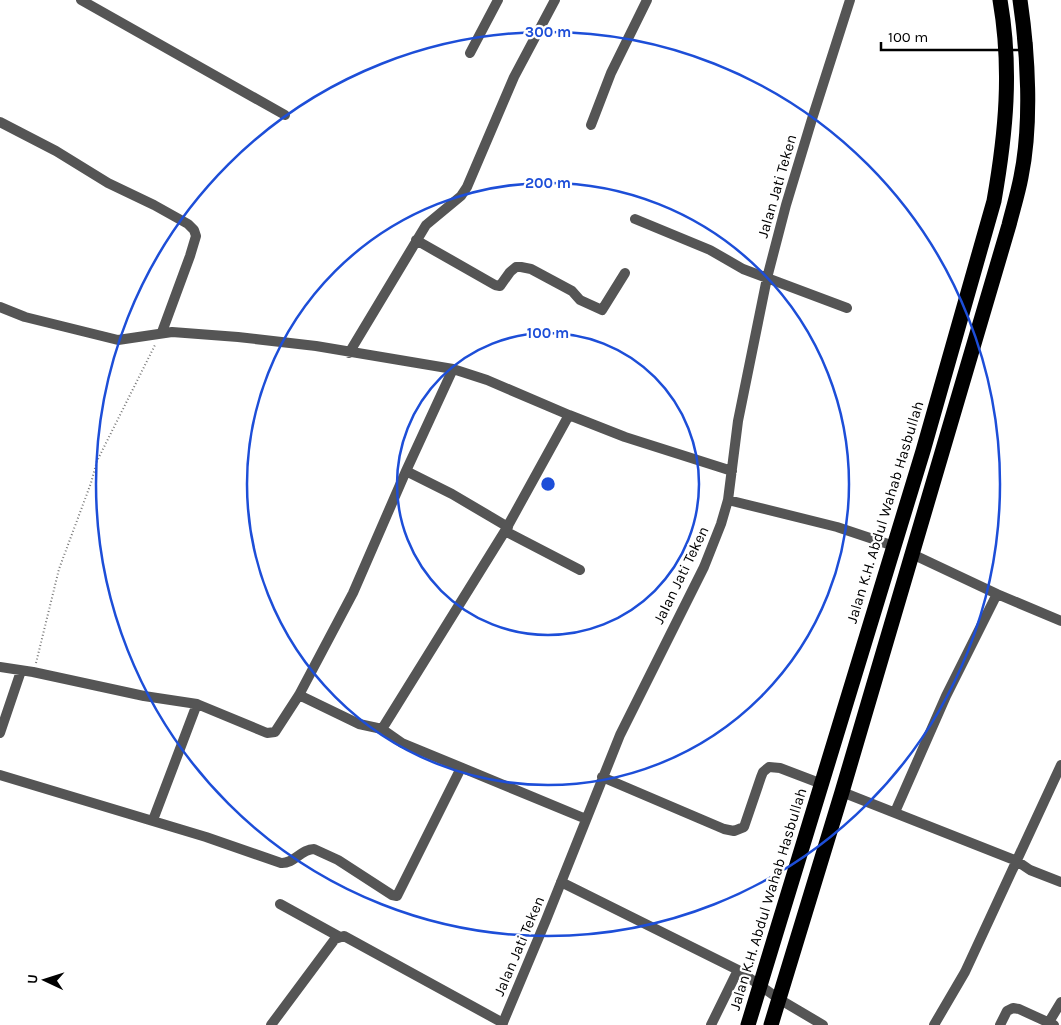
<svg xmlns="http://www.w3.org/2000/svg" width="1061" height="1025" font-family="Karla,sans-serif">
<rect width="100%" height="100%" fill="#fff"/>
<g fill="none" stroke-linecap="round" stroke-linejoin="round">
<path stroke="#777" stroke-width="2" stroke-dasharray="1 2.5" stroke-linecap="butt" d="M36,663L59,569L91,483L97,461L155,345"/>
<path stroke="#555" stroke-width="10" d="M81,0L285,115
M470,53L498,0
M0,122L56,151L108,183L154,205L188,224L194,230L196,236L190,256L162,332
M591,125L611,73L647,0
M635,219L710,250L743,269L847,308
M416,240L495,285L500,286L510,272L516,267H521L531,269L572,291L580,300L602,310L625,273
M0,307L25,317L118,340L172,332L238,337L316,346L453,369L487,380L569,415L625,437L732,471
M349,353L426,225L461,196L467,187L514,77L555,0
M569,415L505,531L382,729L402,743L586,819
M406,471L452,494L508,527
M728,500L837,527L894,546
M505,531L580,570
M912,554L997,594L1061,621
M0,667L33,672L144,696L197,704L267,733L275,732L299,695L353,593L406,471L453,369
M299,695L359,724L382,729
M0,733L21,671
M0,775L206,837L281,863C294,864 301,849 314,849L338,860L392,895L397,896L461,768
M602,777L724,829L734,831L744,827L761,777L763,772L769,767L780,768L822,784
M842,792L1017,861L1030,870L1061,882
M895,812L946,696L997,594
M153,820L197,704
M561,882L738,970L779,999L823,1025
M280,904L338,936
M1049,1022L1061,1002
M271,1025L335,939L344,936L503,1023
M502,1025L546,920L620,735L704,567L721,524L728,500L738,421L767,278L786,205L812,119L850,0
M711,1025L738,970
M934,1025L965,972L1061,765
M1000,1025L1007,1011L1013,1008L1019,1009L1054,1025"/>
<path stroke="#000" stroke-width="15" d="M748,1025L923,451L994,201C1006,132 1012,69 1000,0
M771,1025L842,792L1009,225C1013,209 1018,193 1021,177C1032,123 1028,54 1020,0"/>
</g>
<g fill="none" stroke="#1d4ed8" stroke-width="2.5">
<circle cx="548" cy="484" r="151"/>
<circle cx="548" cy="484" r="301"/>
<circle cx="548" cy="484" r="452"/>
</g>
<g text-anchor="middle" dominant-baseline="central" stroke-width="4.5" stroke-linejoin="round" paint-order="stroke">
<g font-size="15" fill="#000" stroke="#fff">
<text transform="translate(777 186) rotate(-74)">Jalan Jati Teken</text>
<text transform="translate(885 512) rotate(-73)">Jalan K.H. Abdul Wahab Hasbullah</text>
<text transform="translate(681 575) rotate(-64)">Jalan Jati Teken</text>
<text transform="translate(768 899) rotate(-73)">Jalan K.H. Abdul Wahab Hasbullah</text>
<text transform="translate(519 946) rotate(-67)">Jalan Jati Teken</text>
</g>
</g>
<circle cx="548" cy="484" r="8" fill="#1d4ed8" stroke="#fff" stroke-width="2.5"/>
<g font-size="15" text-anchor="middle" font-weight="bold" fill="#1d4ed8" stroke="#fff" stroke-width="4.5" stroke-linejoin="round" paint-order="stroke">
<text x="548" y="37">300 m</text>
<text x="548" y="188">200 m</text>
<text x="548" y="338">100 m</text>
</g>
<g transform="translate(45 980) rotate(274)" stroke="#ffffff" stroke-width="4" paint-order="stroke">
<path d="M0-4L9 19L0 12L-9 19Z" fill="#000000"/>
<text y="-8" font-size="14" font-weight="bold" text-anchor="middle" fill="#000000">U</text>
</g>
<path d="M881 42v8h150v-8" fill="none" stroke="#000000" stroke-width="2.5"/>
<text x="888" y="42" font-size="15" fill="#000000" stroke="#ffffff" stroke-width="4" paint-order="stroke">100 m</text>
</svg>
